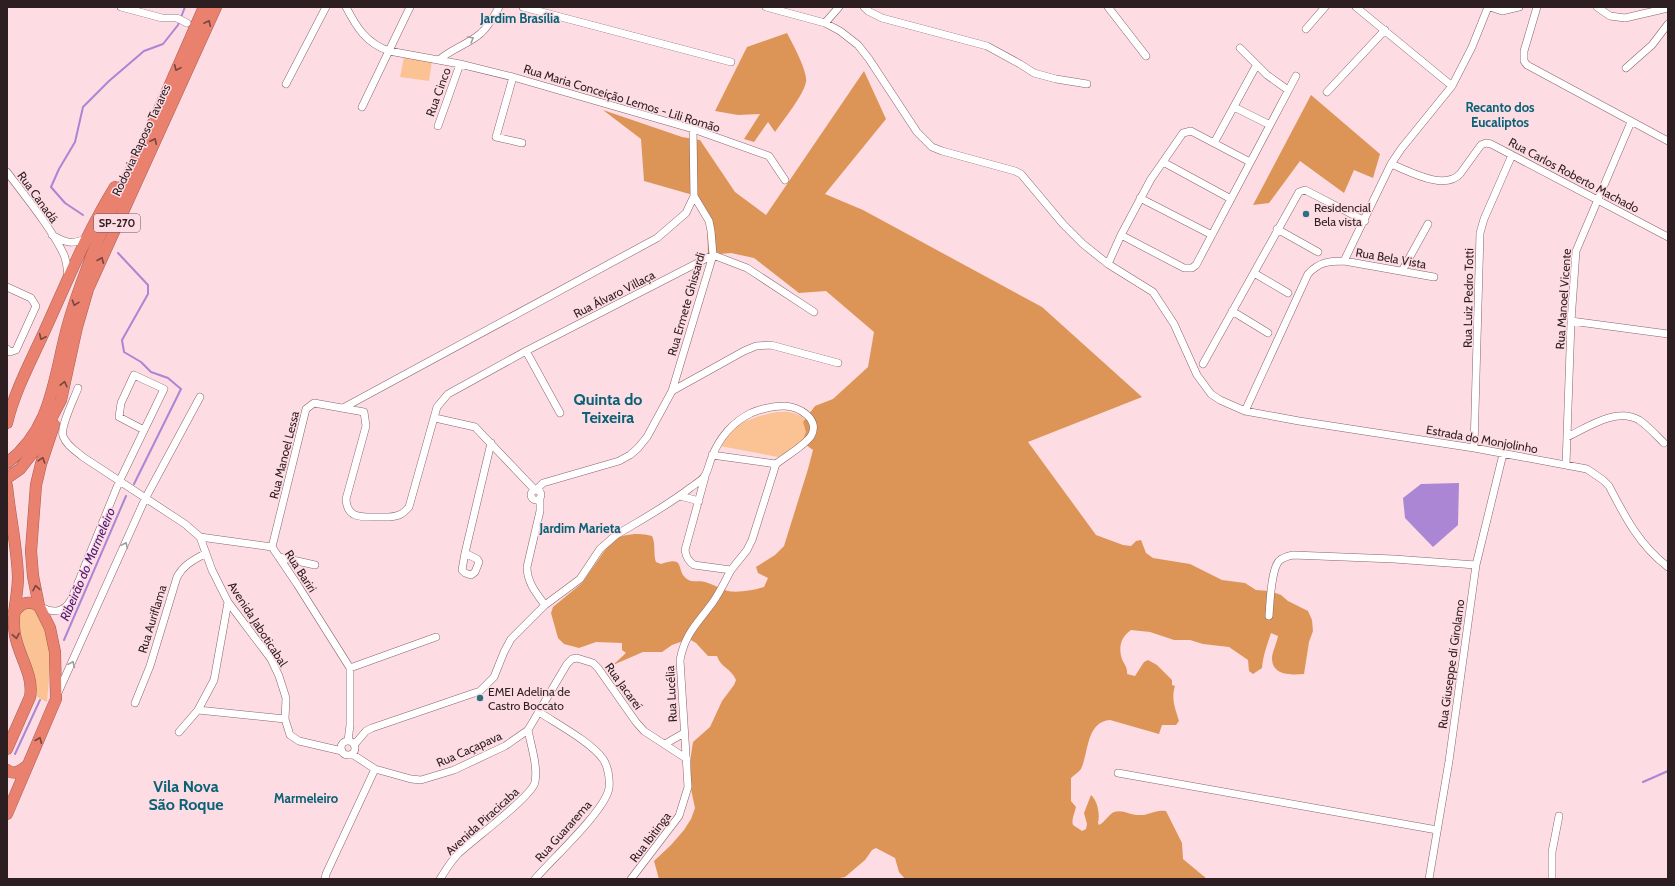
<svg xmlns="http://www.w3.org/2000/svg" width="1675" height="886" font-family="Cabin,sans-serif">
<rect width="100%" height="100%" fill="#fddce3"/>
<path fill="#fbc294" d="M404,57L432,61L429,81L400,77Z
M777,412C782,412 788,411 793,413C808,416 813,430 802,441C796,447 786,452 778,457L720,446C730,424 755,416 777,412Z
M22,605L34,608L45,627L51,658L47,702L31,694L17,624Z"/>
<path fill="#dd9557" d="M787,33C792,43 808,71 806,82C803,96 784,119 775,132L768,122L754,142L744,139L760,114L738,115L715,111L747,47Z
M864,71L886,119L825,194L863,210L1042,307L1142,397L1028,442L1096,535L1123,545L1131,546L1136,541L1141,540L1146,553L1153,558L1190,564L1222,580L1245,583L1256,590L1270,591L1281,595L1288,601L1308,611L1312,620L1313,631L1309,642L1304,674C1292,675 1272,676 1272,658C1272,653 1277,642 1278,636L1271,633C1267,645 1263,656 1262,668L1253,674L1249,671L1248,660L1229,647L1203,644L1190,640H1174L1150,632L1131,630C1121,637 1118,647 1122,659C1124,664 1128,668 1127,674L1135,676L1144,662L1148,660L1157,665L1172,680V685L1175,686C1171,699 1175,708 1179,721L1176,725H1162L1159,734L1110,720C1086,722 1089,752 1081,769C1079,772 1074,775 1071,778V801L1076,807C1075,813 1071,819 1073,825L1082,831L1086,829L1087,824L1084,813L1091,795C1098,801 1100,815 1098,823L1099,825C1105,822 1108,815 1114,812C1122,809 1130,815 1139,815C1148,816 1155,809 1166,811L1182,843L1183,859L1207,879H905L899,872L895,858L876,848L872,850L865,860L845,877L835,879H659L654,861L671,845L684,830L691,819L695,808L691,789V755L693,742L710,727L722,701L734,685L736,680C731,668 721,668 717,656H708L696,643L689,639L672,645L662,652H643L613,665L626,653L622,650V643L596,642L579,648L564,644L558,638L551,613L553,607L582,583L612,540C623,534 640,532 652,536C656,544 653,554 656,562L661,564C687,555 675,571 687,579C692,583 700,580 705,582C713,584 720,589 728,591C737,593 755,590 764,587L768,578L758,573L756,567L775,555L784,546L808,469L813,450L802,442L806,432L803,422L815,406L833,399L868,367L874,332L826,291L799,293L754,258L731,253L708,255L707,220L693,195L644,181L641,139L603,110L682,137L700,140L735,192L766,215Z
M1311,95L1380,154L1373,178L1354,170L1344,193L1300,161L1269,203L1253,205Z"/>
<path fill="#aa86d4" d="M1459,483L1458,525L1433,547L1405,518L1403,498L1421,484Z"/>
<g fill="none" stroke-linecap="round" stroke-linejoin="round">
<path stroke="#aa86d4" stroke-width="2" d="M83,215L65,203L51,187L59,169L75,142L83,107L109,81L144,51L163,44L178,25L185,7
M118,253L148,285V294L122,340L124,352L141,362L151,372L168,378L181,389L134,484
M64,640L126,496
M15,754L40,700
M1643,782L1668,771"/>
<defs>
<path id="minor" d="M121,7L162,18H177L187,23
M346,7C357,28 366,43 389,51L460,64L513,77L693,129L769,156L785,180
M523,7L731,62
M766,7L825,23L840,31L858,45L869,59L917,132L932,147L942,151L1015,171L1021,174L1063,224L1083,244L1108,264L1153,292L1174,324L1197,375L1211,394L1220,400L1245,411L1299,421L1474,448L1587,469L1603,480L1609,486C1625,517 1640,546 1668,567
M864,7L868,11L882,18L987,46L1020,64L1034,73L1056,79L1087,84
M1108,7L1146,56
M1356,7L1452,86
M1490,7L1502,11L1519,7
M1537,7L1524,51V61L1527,65L1668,141
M1597,7L1610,16L1625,18L1668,8
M825,23L839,7
M1306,29L1325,7
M1240,48L1267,75L1288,90
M439,60C451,49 469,44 481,33C489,26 494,16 499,7
M1626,68L1652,45L1668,24
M513,77L496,137L522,143
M286,84L326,7
M1327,92L1385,30
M362,107L410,7
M1234,107L1270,125
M438,126L460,64
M1214,143L1256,66
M1163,162L1231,199
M1391,164C1409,171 1444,191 1460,174L1481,145L1486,143L1491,144L1668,237
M7,172C25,196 52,229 64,255C67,262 67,269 68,276
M1140,198L1212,235
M1277,229L1318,252
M52,235C66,243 72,245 87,238
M1121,235L1184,268H1192L1196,265L1296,76
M1344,261L1434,277
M1108,264L1121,235L1151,179L1183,133L1191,131L1250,162
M1402,271L1428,224
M1254,273L1288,293
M7,287L31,298L36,306L16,350L10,352L7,349
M1232,311L1268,333
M1571,321L1668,334
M526,351L560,413
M1203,364L1299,192L1305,190L1309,192L1365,221
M78,388C74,399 60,427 63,436C66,445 76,451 83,457L185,524L200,537L212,570L228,602L271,659L279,676L286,698L285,719L290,735L299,741L342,751
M672,391L713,255L711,231L709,221L694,196L693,129
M343,408L657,238L686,213L694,196
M1245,411L1308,274C1319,262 1329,261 1344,261L1391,164L1401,149L1452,86L1472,47L1488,7
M435,418L475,427L535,490
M1567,437C1588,427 1616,407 1639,420C1648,426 1656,435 1664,443
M1474,448L1480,233L1484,219L1512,155
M1566,465L1571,321L1576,251L1631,122
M705,477L685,550C686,557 688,561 694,565L731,570L747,550L752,540L776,464L712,455
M531 495a5 5 0 1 1 10 0a5 5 0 1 1-10 0Z
M536,490L543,483L619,461L630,455L638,448L647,437L672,391L744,351L756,346L771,345L838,363
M680,496L699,501
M540,498V511L527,567C527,582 536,593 545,605L580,579L600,549L616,535C641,520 667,506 690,488C694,485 701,481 704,477C708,472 709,463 712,457C719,438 733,422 751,413C761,409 773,406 784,406C798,406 821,419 811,436C804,446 786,456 776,464
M200,537L272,547L297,584L350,668
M272,547L306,409L314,403L364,412L366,426L346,499C347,519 362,517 377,517C384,517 392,518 399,515C403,514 406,510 409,507L437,407L448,394L526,351L713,255L747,268L814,312
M465,553L477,559L479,562L475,572L471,575L465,573L462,570L465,553L491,443
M279,557L315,565
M39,606C52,613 63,614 71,600L119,482L164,389L134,375L121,403L119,417L144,430
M1269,616C1270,603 1271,570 1279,561C1283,557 1288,556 1293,555L1394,559L1476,565
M350,668L436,637
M57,695L145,499L200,397
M135,703L150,666L177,577C184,564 194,560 206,553
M198,710L285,719
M179,732L198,710L214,680L228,602
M348,741L350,725V668
M341 748a7 7 0 1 1 14 0a7 7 0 1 1-14 0Z
M665,744L684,733
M354,745L366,731L372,728L480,691L494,677L504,652L511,639L545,605
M352,754L375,769L411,779L421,780L454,770L505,746L528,730L567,664L572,659L577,658L593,663L598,668L636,722L644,731L687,759
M1118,773L1437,830
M325,879L326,874L375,769
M440,879C445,871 451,861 458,854C471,841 533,796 535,782C538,766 531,746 528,730
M535,879C551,860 606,810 609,788C610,779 608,766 603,759C591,742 557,724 539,712
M631,879L679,816L688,787L680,660C685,633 698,623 713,602C720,592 725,581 731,570
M1429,879L1449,761L1476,565L1503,454
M1552,879V852L1559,816"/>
<path id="highway" d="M7,423C15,390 31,361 45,330C67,282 87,232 115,187
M7,463C51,429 53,382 66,332C72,307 82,282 91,257C107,216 128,177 147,137C166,94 185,50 204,7
M7,478L20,469L38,446L42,436L61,400L77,327L88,289L216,7
M7,486C10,516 17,547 18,577C18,597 11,615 15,635C19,657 34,675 30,697L7,749
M13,614C20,604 27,599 39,606
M7,770C15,776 21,770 28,765
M7,814L56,699L55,652L50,628L39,606L33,576L31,551L36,485L41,464L54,425"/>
</defs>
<use href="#minor" stroke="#88656d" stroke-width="8"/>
<use href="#highway" stroke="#a75e53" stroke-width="12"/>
<use href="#minor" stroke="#fff" stroke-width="7"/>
<use href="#highway" stroke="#e9816e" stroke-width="11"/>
</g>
<defs><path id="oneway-chevron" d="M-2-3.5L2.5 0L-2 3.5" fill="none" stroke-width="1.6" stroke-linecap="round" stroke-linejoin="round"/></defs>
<g stroke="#784640">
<use href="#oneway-chevron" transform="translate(208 23) rotate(-65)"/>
<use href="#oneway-chevron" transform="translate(177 68) rotate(114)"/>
<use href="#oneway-chevron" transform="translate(154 141) rotate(-65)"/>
<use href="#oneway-chevron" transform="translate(101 260) rotate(-67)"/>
<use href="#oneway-chevron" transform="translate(75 303) rotate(109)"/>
<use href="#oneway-chevron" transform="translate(42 337) rotate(115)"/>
<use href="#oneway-chevron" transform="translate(64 384) rotate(-77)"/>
<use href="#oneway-chevron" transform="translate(42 460) rotate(-72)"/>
<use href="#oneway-chevron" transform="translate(36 588) rotate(-101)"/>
<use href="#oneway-chevron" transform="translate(16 636) rotate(79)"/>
<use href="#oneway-chevron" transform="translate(39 740) rotate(-67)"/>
</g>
<g stroke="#a09a9c">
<use href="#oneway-chevron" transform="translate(471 39) rotate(-31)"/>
<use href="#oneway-chevron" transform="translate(125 545) rotate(-66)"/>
<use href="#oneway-chevron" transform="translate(72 664) rotate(-66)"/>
</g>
<g fill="#2d7082" stroke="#fddce3" stroke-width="1.5">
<circle cx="1306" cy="214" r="4"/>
<circle cx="480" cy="698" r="4"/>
</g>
<g text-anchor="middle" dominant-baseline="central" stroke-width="3" stroke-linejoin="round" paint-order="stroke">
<rect fill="#fddce3" stroke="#6b575c" stroke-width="1" x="94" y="214" width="46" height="18" rx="3"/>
<g font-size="11" font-weight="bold" fill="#2d1e22">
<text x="117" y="223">SP-270</text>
</g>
<g font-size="12" fill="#2d1e22" stroke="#fddce3">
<text transform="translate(438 92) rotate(-70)">Rua Cinco</text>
<text transform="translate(622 98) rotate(17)">Rua Maria Conceição Lemos - Lili Romão</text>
<text transform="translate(141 140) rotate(-65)">Rodovia Raposo Tavares</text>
<text transform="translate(1574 175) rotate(28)">Rua Carlos Roberto Machado</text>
<text transform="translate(38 197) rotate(54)">Rua Canadá</text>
<text transform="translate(1391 258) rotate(10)">Rua Bela Vista</text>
<text transform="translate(614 294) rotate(-27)">Rua Álvaro Villaça</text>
<text transform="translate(1468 298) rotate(-89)">Rua Luiz Pedro Totti</text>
<text transform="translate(1563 299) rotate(-86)">Rua Manoel Vicente</text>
<text transform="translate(686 304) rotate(-74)">Rua Ermete Ghissardi</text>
<text transform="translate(1482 439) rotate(10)">Estrada do Monjolinho</text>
<text transform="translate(284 455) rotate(-76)">Rua Manoel Lessa</text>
<text transform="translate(301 571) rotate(57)">Rua Bariri</text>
<text transform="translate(152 619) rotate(-73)">Rua Auriflama</text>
<text transform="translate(258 624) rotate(57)">Avenida Jaboticabal</text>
<text transform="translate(1451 664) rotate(-82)">Rua Giuseppe di Girolamo</text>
<text transform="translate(624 686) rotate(54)">Rua Jacareí</text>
<text transform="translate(671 694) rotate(-93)">Rua Lucélia</text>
<text transform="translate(469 749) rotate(-24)">Rua Caçapava</text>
<text transform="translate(482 821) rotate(-42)">Avenida Piracicaba</text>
<text transform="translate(563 831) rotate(-48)">Rua Guararema</text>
<text transform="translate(650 837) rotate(-53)">Rua Ibitinga</text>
</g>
<g font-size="12" fill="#2d1e22" stroke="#fddce3" text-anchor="start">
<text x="1314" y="207">Residencial<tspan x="1314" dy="14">Bela vista</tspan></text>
<text x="488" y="691">EMEI Adelina de<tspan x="488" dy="14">Castro Boccato</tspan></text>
</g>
<g font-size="13" font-weight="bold" fill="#0a6276" stroke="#fddce3">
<text x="520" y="18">Jardim Brasília</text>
<text x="1500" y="107">Recanto dos<tspan x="1500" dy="15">Eucaliptos</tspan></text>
<text x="580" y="528">Jardim Marieta</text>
<text x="306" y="798">Marmeleiro</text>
</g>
<g font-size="13" font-style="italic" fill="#4c1a75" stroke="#fddce3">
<text transform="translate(87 564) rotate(-67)">Ribeirão do Marmeleiro</text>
</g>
<g font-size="16" font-weight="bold" fill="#0a6276" stroke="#fddce3">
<text x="608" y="399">Quinta do<tspan x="608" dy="18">Teixeira</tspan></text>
<text x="186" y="786">Vila Nova<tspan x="186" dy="18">São Roque</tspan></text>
</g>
</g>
<rect width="1675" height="886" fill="none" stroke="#2d1e22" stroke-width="16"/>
</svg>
